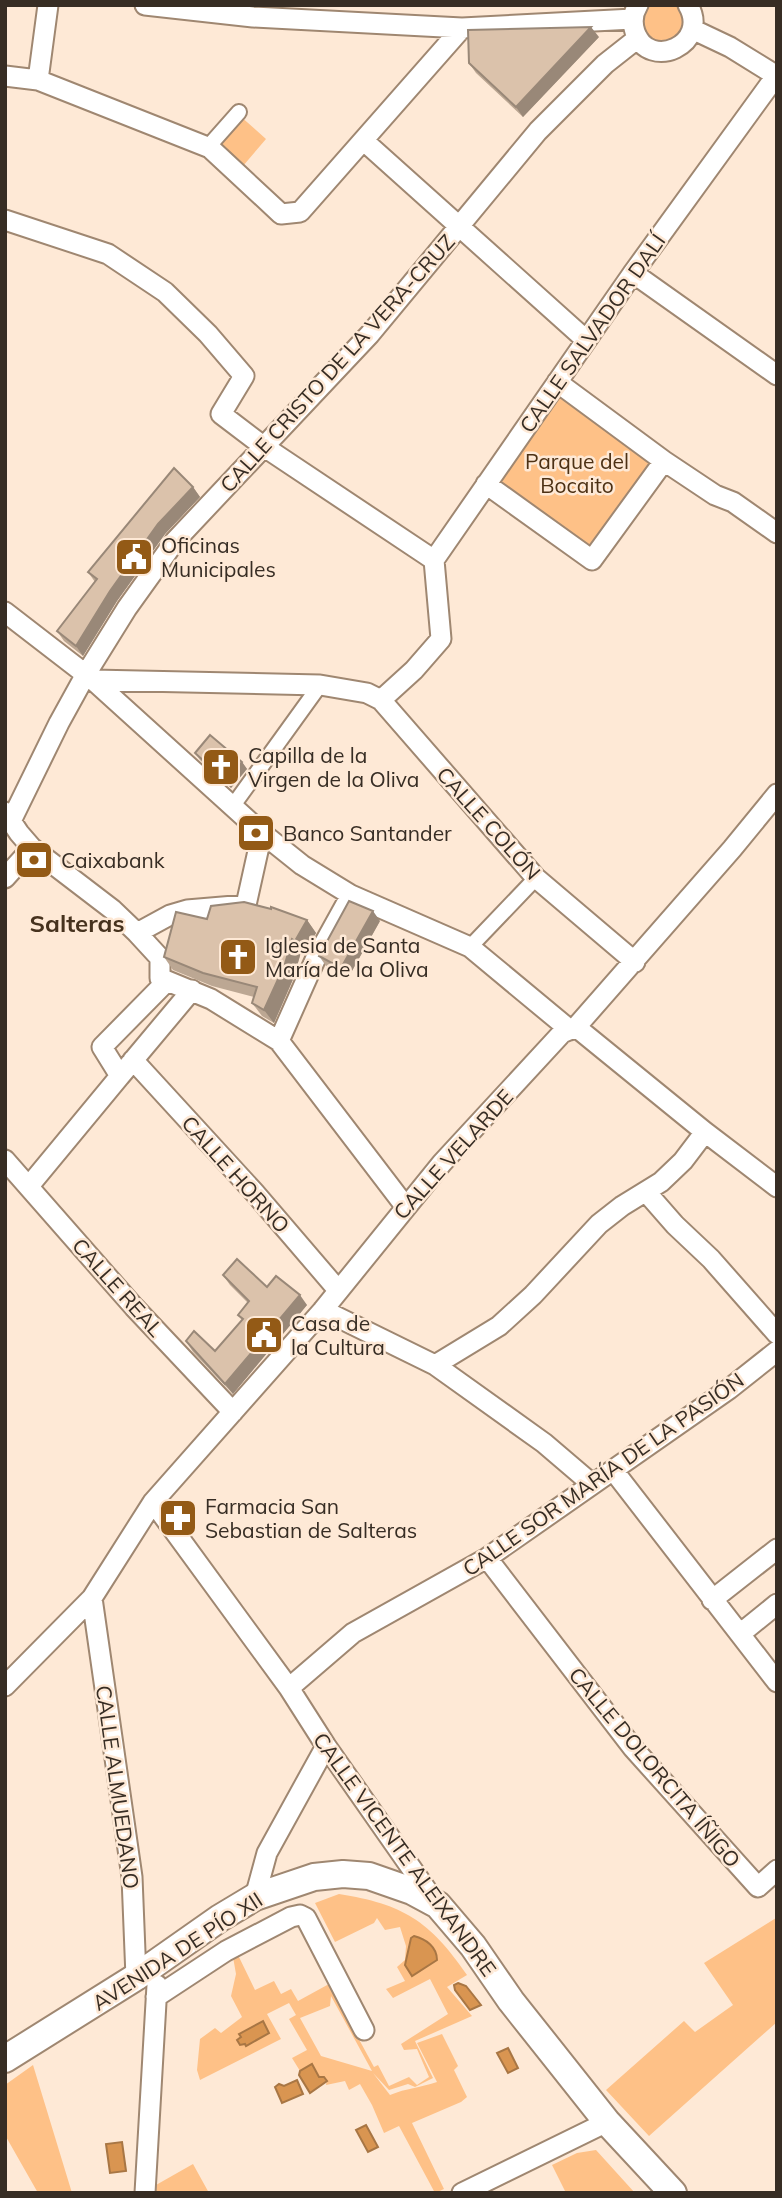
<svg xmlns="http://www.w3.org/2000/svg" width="782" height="2198" font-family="Mulish,sans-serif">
<rect width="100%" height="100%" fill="#fee9d6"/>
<path fill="#fec187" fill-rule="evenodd" d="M644,5H682L685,33L664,46L643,36L640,13Z
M239,115L266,139L237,173L210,148Z
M557,382L664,461L592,560L486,484Z
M339,1894C403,1904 430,1921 467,1975L447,1987L472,2016L415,2041L433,2078L415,2087L408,2084L389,2090L373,2073L390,2095C407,2088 419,2088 437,2082L417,2043L442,2034L458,2066L454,2070L467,2097L461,2102L412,2123L444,2189L435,2193L399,2126L384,2133L372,2105L360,2084L349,2090L345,2081L326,2085L327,2079L320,2078L311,2064L300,2071L292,2058L307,2050L289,2019L296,2015L289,2003L267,2014L281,2039L200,2080L197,2070L200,2039L215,2028L221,2033L242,2017L231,1996L236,1974L233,1957L238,1955L255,1990L274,1981L281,1994L291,1989L298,2001L329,1984L374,2067L378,2065L389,2086L409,2077L417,2085L429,2077L417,2049L404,2050L401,2044L448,2014L430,1979L393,1998L386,1989L405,1981L397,1967L405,1960L406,1946L400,1927L385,1930L377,1918L374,1923L335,1942L315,1903ZM331,1996L372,2071L321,2056L300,2018L330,2006Z
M776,1918L777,2022L649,2136L606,2090L684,2021L695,2032L733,2005L704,1963Z
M33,2065L72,2193H38L5,2135V2085Z
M596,2150L635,2193H566L552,2165L577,2153Z
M193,2164L209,2193H156V2185Z"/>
<path fill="#d99551" stroke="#a87644" stroke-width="2" d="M414,1936C426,1939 437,1947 437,1960L412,1976L405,1965L411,1938Z
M458,1983L466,1986L481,2005L470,2010L455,1990L454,1985Z
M263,2021L269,2033L246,2046L245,2044L240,2045L237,2040L241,2037L239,2034Z
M508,2048L518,2068L508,2073L497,2053Z
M312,2064L319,2077H324L327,2081L310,2093L299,2075L300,2071Z
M297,2080L303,2094L282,2103L275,2087L279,2084L284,2086Z
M366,2125L378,2147L368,2152L356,2130Z
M122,2142L126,2171L110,2173L106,2144Z"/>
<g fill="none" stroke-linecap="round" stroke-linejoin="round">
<defs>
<path id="pedestrian" d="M208,147L239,112
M232,807L320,685
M470,947L536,878"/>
<path id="minor" d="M145,5L253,17L462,28L633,19
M638,5C633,13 632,23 635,32C649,72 711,44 688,5
M692,29L730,47L777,76
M5,76L38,80L210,148L281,214L300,212L462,28
M38,80L48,5
M364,141L586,340
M5,220L108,254L165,292L208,334L244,376L221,414L263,446L434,560
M633,273L777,375
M557,382L664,461L715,495L733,502L777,533
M486,484L592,560L664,461
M5,612L93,680L262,833L302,865L351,895L470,947L570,1030
M93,680L320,685L367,693L381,700L536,878L635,962
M381,700L414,670L441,639L434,560L633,273L776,76
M5,812L19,833L32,848L113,910L137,933L160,958V978L211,999L279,1041L405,1206
M11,821L59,723L86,674L127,608L175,541L370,334L538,131L605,64L638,38
M5,878L32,848
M137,933L170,915L187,910L246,905L262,833
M167,981L102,1047L120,1076L192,990
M576,1027L705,1132L777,1187
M279,1041L315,960L351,895
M133,1060L254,1192L338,1290
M5,1160L134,1307L233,1412
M29,1186L120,1076
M647,1193L675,1225L711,1259L777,1334
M323,1310L435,1365L544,1443L592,1484
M435,1365L499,1326L533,1295L599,1224L622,1206L661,1182L683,1161L705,1132
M613,1470L777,1682
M153,1502L289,1688L326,1746L435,1902
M487,1558L633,1748L758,1887L777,1870
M92,1598L132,1877L136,1977
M712,1600L777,1549
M740,1634L777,1604
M5,1686L92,1598L153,1502L323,1310L442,1163L562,1033L576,1027L732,849L777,794
M289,1688L353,1633L487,1558L729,1389L777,1351
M255,1897L267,1853L326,1746
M156,1997L226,1951L291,1917L300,1915L306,1918L364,2030
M145,2193L157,1985
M462,2193L607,2122"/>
<path id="secondary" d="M5,2059L136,1977L220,1918L255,1897L314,1877L343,1874L369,1876L412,1891L438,1905L473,1946L511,2001L607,2122L673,2193"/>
</defs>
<use href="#pedestrian" stroke="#9f8771" stroke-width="18"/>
<use href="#minor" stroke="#9f8771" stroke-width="23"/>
<use href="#secondary" stroke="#9f8771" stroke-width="30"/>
<use href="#pedestrian" stroke="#fff" stroke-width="14"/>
<use href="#minor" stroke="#fff" stroke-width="19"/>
<use href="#secondary" stroke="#fff" stroke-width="26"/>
</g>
<path fill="#bca793" d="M599,37L523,117L476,73L469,63Z
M193,487L200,497L165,534L117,601L83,656L64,641L57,631L95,582L88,572Z
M195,753L242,762L247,769L231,788L200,760Z
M207,919L307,920L316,933L304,954L301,952L294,977L274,1023L262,1016L252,1003L254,997L212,986L173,970L164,957Z
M380,921L348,978L326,966L319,956Z
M223,1275L267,1287L307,1305L233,1394L193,1352L186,1341L215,1351L242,1320L238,1315L248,1303L230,1285Z"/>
<path fill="#998878" d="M591,27L599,37L523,117L516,107Z
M193,487L200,497L165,534L117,601L83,656L76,646L110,591L158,524Z
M242,762L247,769L231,788L226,781Z
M373,911L380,921L348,978L341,968Z
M307,920L316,933L304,954L295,941Z
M292,939L301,952L294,977L274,1023L264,1010Z
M300,1295L307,1305L233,1394L225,1384Z"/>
<path fill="#dbc2ab" stroke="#998878" stroke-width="2" d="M591,27L516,107L469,63L468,30Z
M174,468L193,487L158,524L110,591L76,646L57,631L97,579L88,572Z
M210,735L242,762L226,781L195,753Z
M349,901L373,911L341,968L319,956Z
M244,902L271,909V907L307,920L295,941L292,939L285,964L264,1010L252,1003L257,987L203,973L164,957L176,912L207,919L211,906Z
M237,1259L267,1287L276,1276L300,1295L225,1384L186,1341L194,1331L215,1351L243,1319L238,1315L249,1301L223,1275Z"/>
<defs>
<symbol id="civic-square" viewBox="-11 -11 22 22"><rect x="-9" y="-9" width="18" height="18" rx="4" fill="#935a16" stroke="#fee9d6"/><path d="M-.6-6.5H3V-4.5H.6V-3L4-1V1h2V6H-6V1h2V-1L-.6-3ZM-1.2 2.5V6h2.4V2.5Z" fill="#fff"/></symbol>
<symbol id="church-square" viewBox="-11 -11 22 22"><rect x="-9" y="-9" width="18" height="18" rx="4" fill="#935a16" stroke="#fee9d6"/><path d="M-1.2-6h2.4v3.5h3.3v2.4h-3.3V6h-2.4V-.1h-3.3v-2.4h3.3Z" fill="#fff"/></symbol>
<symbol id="bank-square" viewBox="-11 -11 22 22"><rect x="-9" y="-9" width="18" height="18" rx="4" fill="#935a16" stroke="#fee9d6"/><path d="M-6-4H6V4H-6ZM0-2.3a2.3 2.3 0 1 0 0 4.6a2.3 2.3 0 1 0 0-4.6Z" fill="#fff"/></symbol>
<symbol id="pharmacy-square" viewBox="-11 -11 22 22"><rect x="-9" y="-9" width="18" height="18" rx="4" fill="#935a16" stroke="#fee9d6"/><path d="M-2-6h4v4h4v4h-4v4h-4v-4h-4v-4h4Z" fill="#fff"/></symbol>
</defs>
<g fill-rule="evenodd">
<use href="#civic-square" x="112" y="535" width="44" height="44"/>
<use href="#church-square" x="199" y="745" width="44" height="44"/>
<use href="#bank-square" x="234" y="811" width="44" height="44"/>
<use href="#bank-square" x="12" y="838" width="44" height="44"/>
<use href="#church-square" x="216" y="935" width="44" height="44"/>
<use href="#civic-square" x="242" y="1313" width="44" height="44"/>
<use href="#pharmacy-square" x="156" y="1496" width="44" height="44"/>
</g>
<g text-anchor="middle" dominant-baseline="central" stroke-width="5" stroke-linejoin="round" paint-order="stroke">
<g font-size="21" fill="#372d24" stroke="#fee9d6">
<text transform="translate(592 333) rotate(-55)">CALLE SALVADOR DALÍ</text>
<text transform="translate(337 363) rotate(-48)">CALLE CRISTO DE LA VERA-CRUZ</text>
<text transform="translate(489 823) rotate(48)">CALLE COLÓN</text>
<text transform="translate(453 1154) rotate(-48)">CALLE VELARDE</text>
<text transform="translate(236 1174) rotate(48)">CALLE HORNO</text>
<text transform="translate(118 1287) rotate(48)">CALLE REAL</text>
<text transform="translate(603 1474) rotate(-35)">CALLE SOR MARÍA DE LA PASIÓN</text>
<text transform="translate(655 1767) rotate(50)">CALLE DOLORCITA ÍÑIGO</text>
<text transform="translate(118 1787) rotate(82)">CALLE ALMUEDANO</text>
<text transform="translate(405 1854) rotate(54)">CALLE VICENTE ALEIXANDRE</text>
<text transform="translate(177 1951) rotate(-33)">AVENIDA DE PÍO XII</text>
</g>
<g font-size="21" fill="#4d3114" stroke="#fee9d6">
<text x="577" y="461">Parque del<tspan x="577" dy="24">Bocaito</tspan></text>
</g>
<g font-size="21" fill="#372d24" stroke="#fee9d6" text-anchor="start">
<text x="161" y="545">Oficinas<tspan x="161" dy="24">Municipales</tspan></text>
<text x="248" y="755">Capilla de la<tspan x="248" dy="24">Virgen de la Oliva</tspan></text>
<text x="283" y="833">Banco Santander</text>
<text x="61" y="860">Caixabank</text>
<text x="265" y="945">Iglesia de Santa<tspan x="265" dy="24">María de la Oliva</tspan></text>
<text x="291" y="1323">Casa de<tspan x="291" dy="24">la Cultura</tspan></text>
<text x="205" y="1506">Farmacia San<tspan x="205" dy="24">Sebastian de Salteras</tspan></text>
</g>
<g font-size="24" font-weight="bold" fill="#46321e" stroke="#fee9d6">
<text x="77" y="923">Salteras</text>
</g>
</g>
<rect width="782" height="2198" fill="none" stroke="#372d24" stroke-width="14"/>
</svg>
